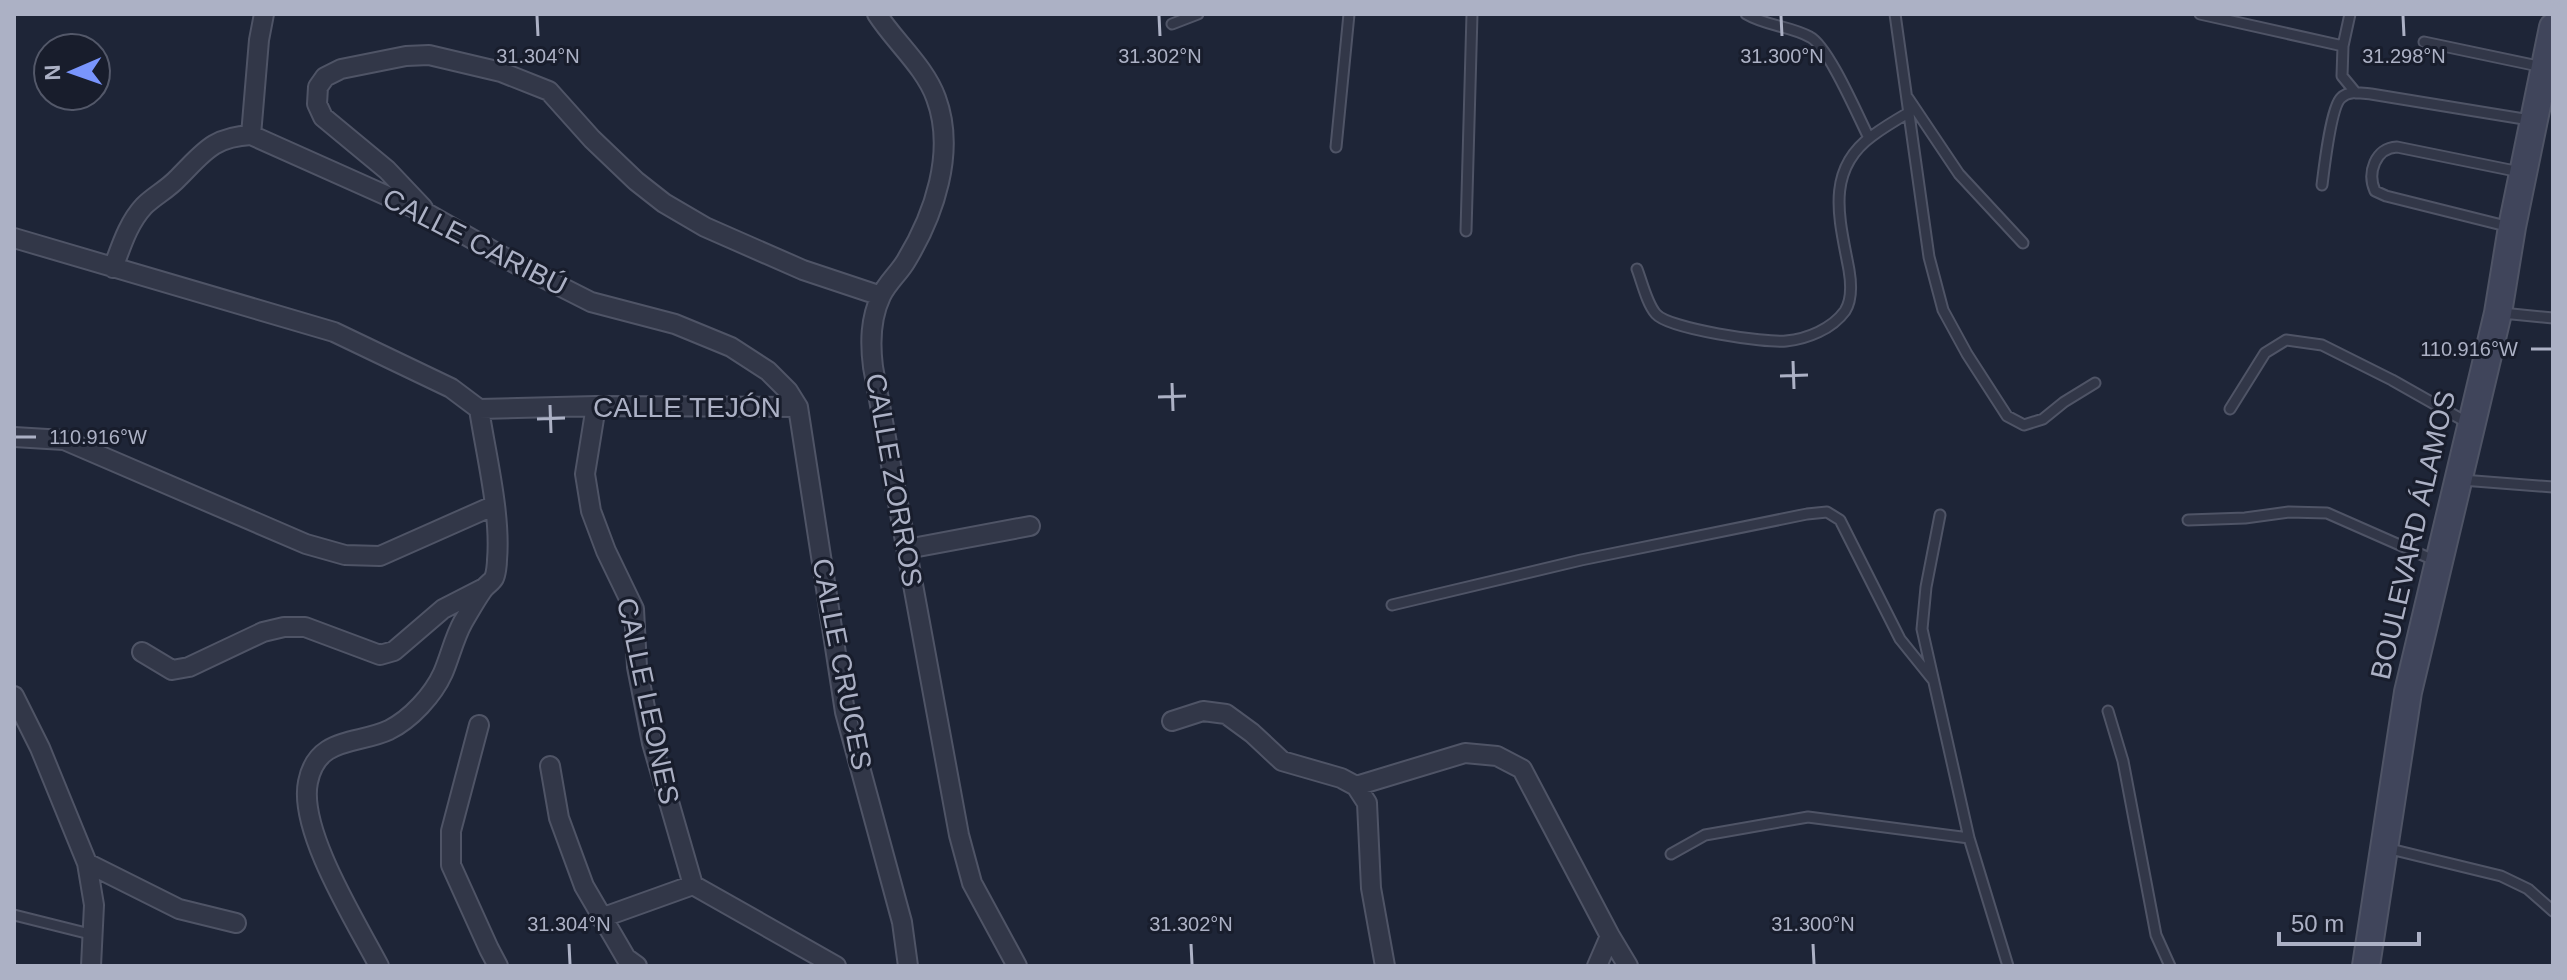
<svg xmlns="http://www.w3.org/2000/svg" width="2567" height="980" font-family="Helvetica,sans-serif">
<rect width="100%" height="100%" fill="#1e2537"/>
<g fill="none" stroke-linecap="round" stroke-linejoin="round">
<defs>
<path id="service" d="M1746,14C1766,26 1790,26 1810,37C1828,46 1858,116 1869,138
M1895,14L1929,257L1943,310L1967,354L2007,416L2024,425L2043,419L2064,402L2095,383
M2200,14L2343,46L2342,76L2356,93
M1172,24L1198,14
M2424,42L2543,67
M2343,46L2350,14
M1908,98L1959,174L2023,243
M1336,147L1349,14
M2322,185C2324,169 2331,107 2341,98C2349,90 2361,93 2371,94L2530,120
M2510,227L2386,196L2375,191C2367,173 2375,148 2397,147L2520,172
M1466,231L1472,14
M1637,269C1642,282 1647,304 1656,314C1669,329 1765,343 1786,341C1807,339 1832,329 1845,311C1852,300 1851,282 1849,270C1840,221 1824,171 1872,136C1884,127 1896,120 1908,113
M2502,313L2553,318
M2230,409L2265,353L2286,340L2322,345L2392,380L2468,423
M2462,480L2553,487
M1940,515L1926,587L1922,629L1969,838L2008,966
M2188,520L2245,518L2289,512L2327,513L2436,561
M1392,605L1581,560L1807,514L1827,512L1840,520L1900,639L1933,680
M2108,711L2123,761L2156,935L2170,966
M2386,848L2501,876L2528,889L2553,911
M1671,854L1705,835L1808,817L1969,838
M14,915L94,935"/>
<path id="minor" d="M264,14L259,40L251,135L430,215L516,264L591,302L675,324L731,347L768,371L788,391L798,407L845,712L902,922L908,966
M877,14C895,42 925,67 936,98C956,152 934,215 906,261C899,273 887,283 881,296C870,319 870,343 873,367L959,835L972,883L1017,966
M423,208L387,170L323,117L317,104L318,87L325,77L341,69L406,56L429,55L501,72L549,91L592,139L636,181L664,203L705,227L803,270L881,296
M14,238L334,332L451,388L479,409
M113,268C121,247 128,223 144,206C154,196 168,189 178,178C204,152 213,137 251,135
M596,406L585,474L591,511L606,551L634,609L637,667L652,743L693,885L836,966
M479,409L596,406L798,407
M14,437L64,440L306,544L345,555L380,556L495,505
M907,549L1030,526
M142,652L172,670L189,667L263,632L284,627H305L380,655L394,651L443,609L482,589
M14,696L40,748L87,863L94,905L91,966
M1172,721L1203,711L1226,714L1252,733L1282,761L1341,778L1356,786L1367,803L1371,888L1385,966
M479,725L451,831V865L489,949L498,966
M550,766L559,818L584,886L626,958L637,966
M1356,786L1465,753L1497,756L1522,769L1610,936L1628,966
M87,863L179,909L236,923
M601,918L693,885
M379,966C356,922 298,830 308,782C317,736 357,745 389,730C411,719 433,695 443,673C450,657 454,638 463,622C469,612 475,601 482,591C485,586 492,582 494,578C496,574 497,564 497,560C501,514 486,455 479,409
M1597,966L1610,936"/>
<path id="secondary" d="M2366,966L2408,692L2498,313L2512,227L2553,27"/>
</defs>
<use href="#service" stroke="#4f5466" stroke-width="13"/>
<use href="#minor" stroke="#4f5466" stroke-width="22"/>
<use href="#secondary" stroke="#4f5466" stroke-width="30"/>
<use href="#service" stroke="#323748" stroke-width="9"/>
<use href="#minor" stroke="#323748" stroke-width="18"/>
<use href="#secondary" stroke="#40455b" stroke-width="26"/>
</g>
<path fill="none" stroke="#acb1c5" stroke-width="3" d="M537,16L538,36M1159,16L1160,36M1781,16L1782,36M2403,16L2404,36M2531,349H2551M1793,361L1794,389M1780,376L1808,375M1172,383L1173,411M1158,397L1186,396M550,405L551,433M537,419L565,418M16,437H36M569,944L570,964M1191,944L1192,964M1813,944L1814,964"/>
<g text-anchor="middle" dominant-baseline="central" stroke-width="6" stroke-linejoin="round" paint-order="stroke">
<g font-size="28" fill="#acb1c5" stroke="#181d2c">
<text transform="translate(475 242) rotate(27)">CALLE CARIBÚ</text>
<text x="687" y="407">CALLE TEJÓN</text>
<text transform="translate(894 480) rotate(80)">CALLE ZORROS</text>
<text transform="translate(2413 535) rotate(-77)">BOULEVARD ÁLAMOS</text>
<text transform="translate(842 664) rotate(79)">CALLE CRUCES</text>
<text transform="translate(648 701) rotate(78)">CALLE LEONES</text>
</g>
</g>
<g font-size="20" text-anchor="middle" fill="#acb1c5" stroke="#181d2c" stroke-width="6" stroke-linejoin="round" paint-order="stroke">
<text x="538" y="63">31.304°N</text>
<text x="1160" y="63">31.302°N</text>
<text x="1782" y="63">31.300°N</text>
<text x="2404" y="63">31.298°N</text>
<text x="2469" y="356">110.916°W</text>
<text x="98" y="444">110.916°W</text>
<text x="569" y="931">31.304°N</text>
<text x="1191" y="931">31.302°N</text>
<text x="1813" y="931">31.300°N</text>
</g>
<rect width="2567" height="980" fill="none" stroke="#acb1c5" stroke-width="32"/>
<g transform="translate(72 72) rotate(268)"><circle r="38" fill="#181d2c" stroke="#535869" stroke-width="2"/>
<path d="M0-6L14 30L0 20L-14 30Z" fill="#7995fd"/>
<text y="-12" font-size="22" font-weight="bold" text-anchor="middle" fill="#acb1c5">N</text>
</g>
<path d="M2279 932v12h140v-12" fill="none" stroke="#acb1c5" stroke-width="4"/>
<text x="2291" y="932" font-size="24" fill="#acb1c5" stroke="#181d2c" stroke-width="6" paint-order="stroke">50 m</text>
</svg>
